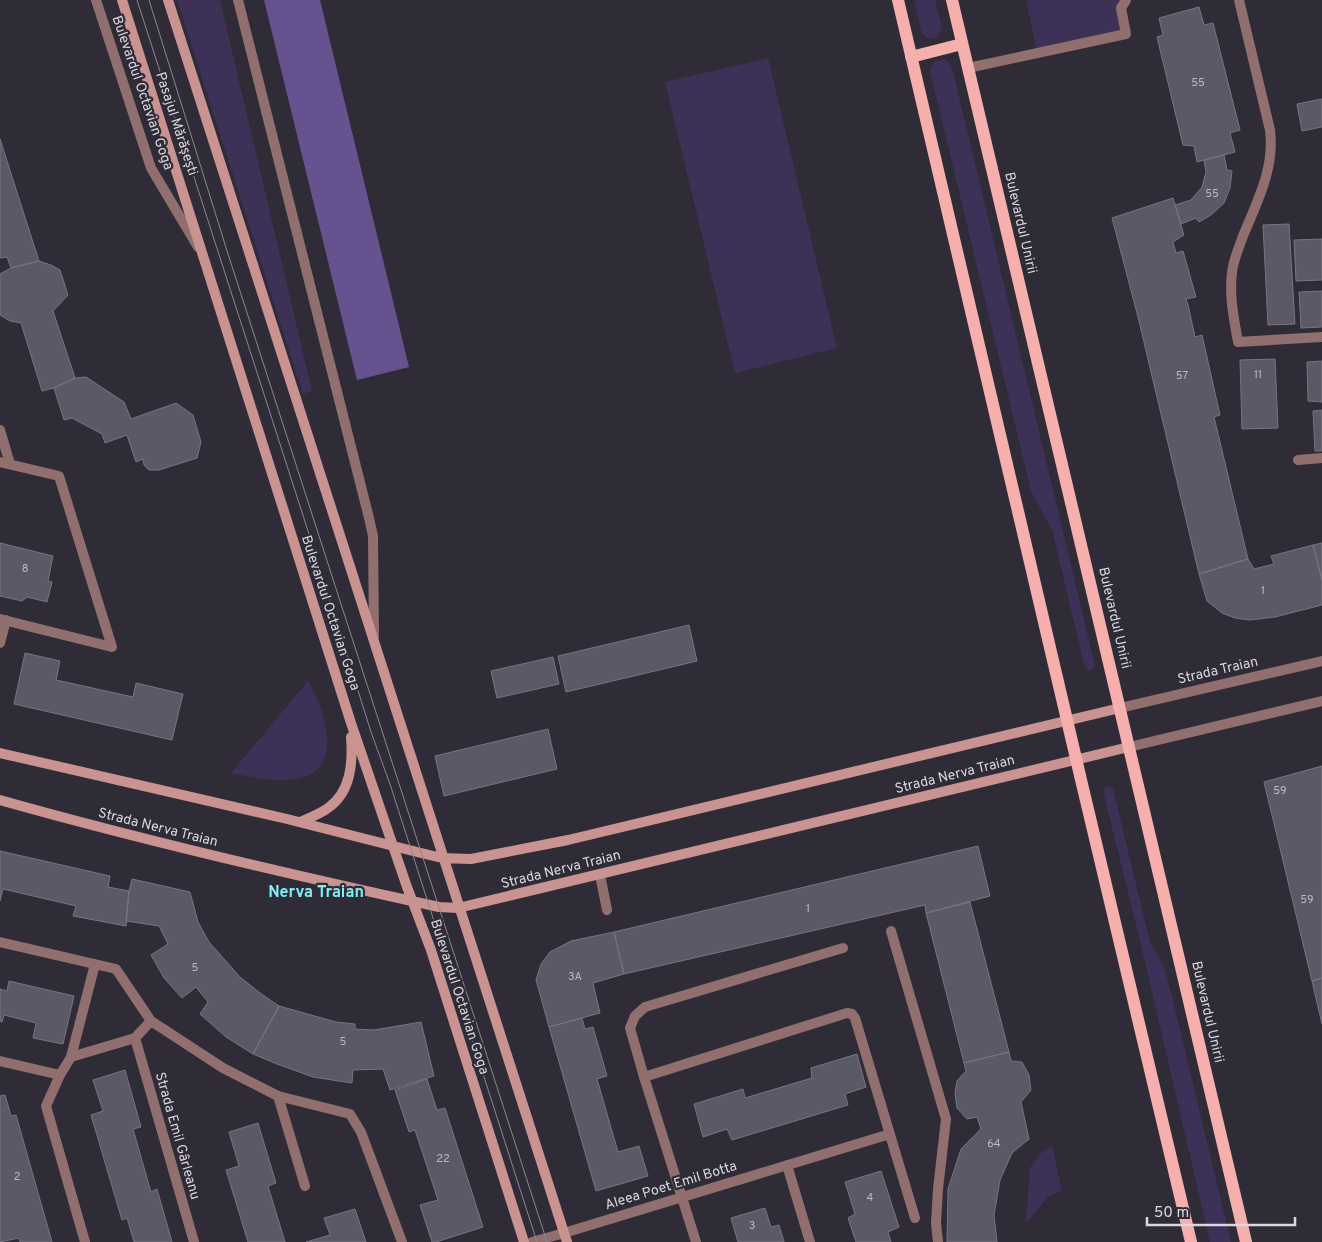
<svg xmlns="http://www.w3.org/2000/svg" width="1322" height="1242" font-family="Overpass,sans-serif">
<rect width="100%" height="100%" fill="#2f2c38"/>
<path fill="#3d3157" d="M177,0H220L312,391L303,394Z
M914,0H935L942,28L938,37L930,39L922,34Z
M1026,0H1126V34L1037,53Z
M768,58L837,348L735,373L665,82Z
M945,59L952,67L1095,666L1093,669L1089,670L1085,668L1052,530L1031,491L930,71L934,62Z
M308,681C327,714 347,777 288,780C269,781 250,777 231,773Z
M1108,786L1113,789L1150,942L1163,965L1169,984L1231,1242H1210L1143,953L1103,791L1105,787Z
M1052,1145L1062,1191L1049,1196L1026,1223L1030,1168L1041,1153Z"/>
<path fill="#65528f" d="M264,0H320L409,367L357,380Z"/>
<path fill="#5c5967" stroke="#787483" d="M1199,7L1204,25L1213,23L1240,130L1230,133L1235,152L1197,162L1194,146L1183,145L1157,37L1163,35L1159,18Z
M1322,99V127L1302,131L1297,104Z
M0,139L39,261L11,268L7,257L0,258Z
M1224,155L1227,170L1232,171L1230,188L1224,203L1211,215L1199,222L1196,218L1181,224L1175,205L1191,200L1202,187L1206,172L1204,160Z
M1173,198L1184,235L1173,242L1176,253L1183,251L1196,297L1186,299L1188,305L1195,337L1202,335L1220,415L1214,417L1248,559L1199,574L1138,317L1112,218Z
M1289,224L1295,324L1268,325L1263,225Z
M1322,239V280L1296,281L1294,240Z
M39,261L51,265L60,270L68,295L53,311L75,378L54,388L42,391L21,323L10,321L0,315V274L11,268Z
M1322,291V327L1301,328L1299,292Z
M1275,359L1278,428L1242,429L1240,360Z
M1322,361V402L1308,401L1307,362Z
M86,377L124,402L131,419L176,403L193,415L201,442L197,458L159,470H149L144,465L143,459L136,462L127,435L105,443L102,434L72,418L64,420L54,388L75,378Z
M1322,410V451H1315L1313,411Z
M0,543L53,556L48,581L52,582L47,602L27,597L22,601L0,596Z
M1322,543V580L1313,545Z
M1313,545L1322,580V605L1275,617L1250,620L1235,618L1222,613L1207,601L1199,574L1248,559L1254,569L1274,564L1271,556Z
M689,625L697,661L566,692L558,656Z
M25,653L60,661L56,680L133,697L136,683L183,694L172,740L14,704Z
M553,657L559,684L497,698L491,671Z
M548,729L557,769L444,796L435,756Z
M1322,766V978L1312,981L1264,782Z
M978,846L990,896L926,913L925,905L624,974L614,932Z
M0,851L110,876L108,887L129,891L126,926L73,916L76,906L3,889L0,901Z
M132,879L190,892L198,922L209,942L240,977L260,993L279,1006L253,1054L226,1037L200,1014L208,1002L196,987L182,998L164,978L151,955L168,944L159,926L126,921L129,891Z
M970,902L1009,1052L964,1063L926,913Z
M614,932L624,974L593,983L600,1013L549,1027L536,980L541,964L550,952L571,941Z
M1322,978V1024L1312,981Z
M9,981L74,996L63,1044L33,1038L36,1023L4,1015L2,1022L0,1021V989L7,991Z
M279,1006L336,1022L355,1024V1029L374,1030L421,1022L434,1076L390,1090L383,1069L353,1070L352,1083L313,1077L277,1064L253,1054Z
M582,1018L585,1029L593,1027L607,1076L597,1079L618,1152L639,1146L648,1176L596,1191L549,1027Z
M1009,1052L1011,1061L1022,1062L1029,1075L1031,1090L1021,1102L1029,1139L1012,1153L1000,1180L994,1215L997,1242H947L948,1189L961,1149L981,1129L977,1117L967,1119L957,1108L955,1093L957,1081L966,1071L964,1063Z
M857,1054L866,1087L845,1094L848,1105L732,1140L727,1129L703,1137L694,1104L743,1089L745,1098L812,1078L811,1068Z
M125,1070L141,1127L133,1129L151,1192L157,1189L172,1242H134L127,1218L122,1220L91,1115L103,1111L93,1080Z
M427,1079L437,1110L445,1108L483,1227L436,1242H432L420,1205L438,1200L415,1130L409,1132L395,1090Z
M5,1095L11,1116L16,1115L52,1242H20L19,1238L0,1242V1096Z
M258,1123L276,1183L268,1186L285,1242H248L226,1170L239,1166L229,1132Z
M881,1171L899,1227L888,1232L891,1242H856L848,1218L855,1214L845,1182Z
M765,1208L771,1227L779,1225L784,1242H738L731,1218Z
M355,1209L366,1242H306L330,1235L324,1218Z"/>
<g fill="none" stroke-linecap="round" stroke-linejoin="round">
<path stroke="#916f6e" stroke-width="10" d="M0,462L59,476L112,647
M0,619L112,647
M0,643L6,620
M600,875L607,910
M644,1077L630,1028L635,1016L645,1007L843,948
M278,1096L305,1186"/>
<path stroke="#916f6e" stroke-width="10" d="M1239,0L1270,130C1275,168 1257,202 1243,236C1239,248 1233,260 1232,273C1229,296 1234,319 1238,342L1322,337
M968,68L1126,34L1121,8L1126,0
M0,430L10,464
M1298,460L1322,458
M891,931L946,1119L938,1189L936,1223L938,1242
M0,942L116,969L151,1021L223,1068L278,1096L350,1114L361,1132L402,1242
M135,1038L194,1242
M71,1057L95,964
M0,1061L60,1075L71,1057L135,1038L151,1021
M60,1075L46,1106L85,1242
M787,1165L810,1242
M564,1233L890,1134
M696,1242L644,1077L847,1013L852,1014L855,1018L915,1218"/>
<path stroke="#916f6e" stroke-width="10" d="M96,0L151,168L198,247
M238,0L369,518L373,536L374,636
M1120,708L1322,661
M1129,747L1322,701
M532,1242L564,1233"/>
<path stroke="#c99391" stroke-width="10" d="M122,0L351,723L407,887L431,950L524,1242
M168,0L567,1242
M0,753L287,819L421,853L442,858L471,859L568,840L1120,708
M0,800C145,841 292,875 439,907L458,908L1129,747
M300,822C309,818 320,814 328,808C351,792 353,763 351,737"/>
<path stroke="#f5afac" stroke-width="12" d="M898,0L1082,784L1191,1242
M952,0L1246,1242
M911,57L962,44"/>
<path stroke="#898791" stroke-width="1" d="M137,0L309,534L371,732L390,784L537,1242
M149,0L228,254L547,1242"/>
</g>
<g text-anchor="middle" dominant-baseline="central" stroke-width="4.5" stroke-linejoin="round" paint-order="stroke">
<g font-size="11" fill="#bab8c1">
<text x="1198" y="83">55</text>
<text x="1212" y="194">55</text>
<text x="1258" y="375">11</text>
<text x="1182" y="376">57</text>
<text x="25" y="569">8</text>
<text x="1263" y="591">1</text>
<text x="1280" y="791">59</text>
<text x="1307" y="900">59</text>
<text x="808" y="909">1</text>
<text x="195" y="968">5</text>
<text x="575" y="977">3A</text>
<text x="343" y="1042">5</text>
<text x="994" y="1144">64</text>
<text x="443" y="1159">22</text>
<text x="17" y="1177">2</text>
<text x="870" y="1198">4</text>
<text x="752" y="1226">3</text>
</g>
<g font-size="14" fill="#d9d7df" stroke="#2f2c38">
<text transform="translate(142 93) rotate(71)">Bulevardul Octavian Goga</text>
<text transform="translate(176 124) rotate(72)">Pasajul Mărășești</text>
<text transform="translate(1020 223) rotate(77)">Bulevardul Unirii</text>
<text transform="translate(330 613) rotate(72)">Bulevardul Octavian Goga</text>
<text transform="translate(1114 618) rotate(77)">Bulevardul Unirii</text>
<text transform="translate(1218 671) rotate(-13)">Strada Traian</text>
<text transform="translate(955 775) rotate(-14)">Strada Nerva Traian</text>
<text transform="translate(158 828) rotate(14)">Strada Nerva Traian</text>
<text transform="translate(561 870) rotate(-14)">Strada Nerva Traian</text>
<text transform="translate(459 997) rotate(72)">Bulevardul Octavian Goga</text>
<text transform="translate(1207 1012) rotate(77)">Bulevardul Unirii</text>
<text transform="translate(177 1136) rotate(74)">Strada Emil Gârleanu</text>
<text transform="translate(671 1186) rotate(-17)">Aleea Poet Emil Botta</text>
</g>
<g font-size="16" font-weight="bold" fill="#82eef4" stroke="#2f2c38">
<text x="316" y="893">Nerva Traian</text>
</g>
</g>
<path d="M1147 1217v8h148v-8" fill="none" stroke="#d9d7df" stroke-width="2.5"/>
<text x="1154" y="1217" font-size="15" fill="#d9d7df" stroke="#2f2c38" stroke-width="4" paint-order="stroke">50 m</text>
</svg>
